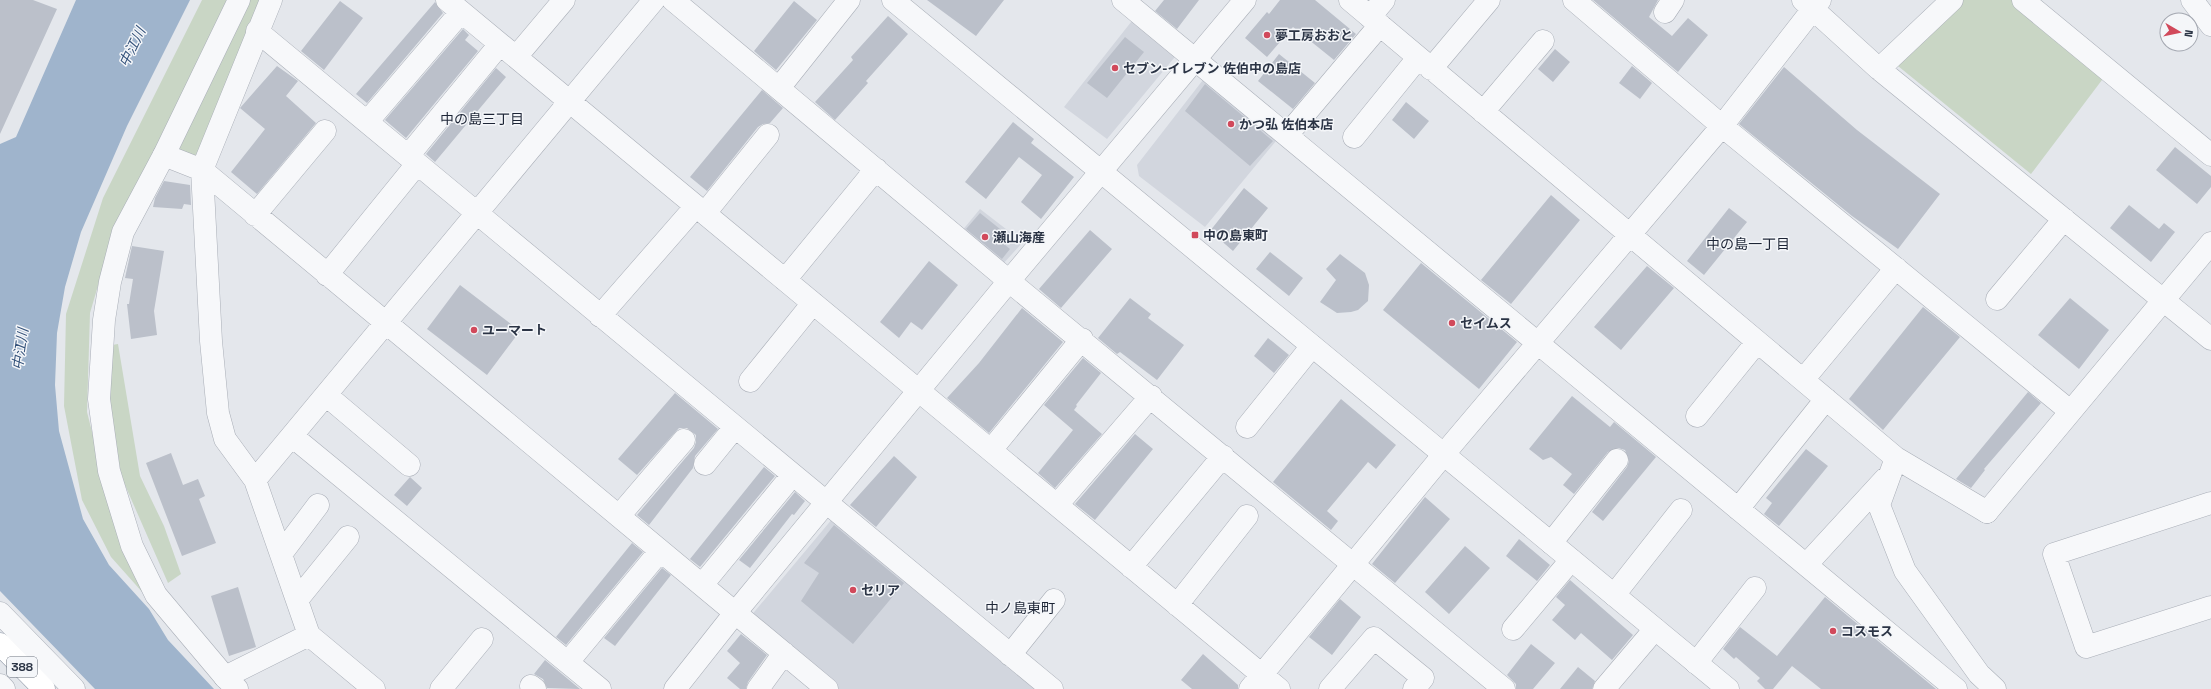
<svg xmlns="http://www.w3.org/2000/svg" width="2211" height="689" font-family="'Space Grotesk','Noto Sans JP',sans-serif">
<rect width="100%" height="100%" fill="#e4e7ec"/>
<path fill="#d2d6de" d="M1135,17L1179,52L1107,139L1064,107Z
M1206,76L1280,136L1205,227L1139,176L1137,165Z
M980,209L1023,242L1002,265L961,232Z
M833,518L1040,689H839L750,617Z"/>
<path fill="#c9d6c5" d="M202,0H231L112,238L90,313L87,412L113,515L151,602L111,557L82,500L64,406L66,314L103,198Z
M250,0H264L201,159L176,148Z
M1961,0H2015L2105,76L2031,174L1898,66Z
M118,344L140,476L164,526L181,574L168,583L121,476L109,397L112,345Z"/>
<path fill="#9fb4cc" d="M76,0H190L127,126L81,232L65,287L57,333L55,385L59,431L83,519L109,565L149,609L168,640L214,689H95L0,591V144L16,137Z"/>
<path fill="#bbc0ca" d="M0,0H33L57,9L0,134Z
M927,0H1004L976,36Z
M1164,0H1199L1177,29L1155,11Z
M1280,0H1315L1356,34L1334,60L1293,27L1267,57L1245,38L1267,12L1269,14Z
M1593,0H1658L1649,17L1672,36L1688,18L1708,35L1678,72Z
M340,1L363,18L324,70L301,51Z
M794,1L817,20L776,70L754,51Z
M435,2L443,13L367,103L356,94Z
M888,16L908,34L866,81L868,83L835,120L815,102L853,60L851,57Z
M463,29L469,35L465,40L478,51L406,138L385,120Z
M1125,37L1144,52L1107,98L1087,83Z
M1555,49L1570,62L1553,82L1538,69Z
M1279,54L1315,83L1293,109L1258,81Z
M277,66L298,81L286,96L316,123L257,194L231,172L265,129L240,108Z
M1632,66L1652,83L1640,99L1619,83Z
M1784,67L1857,130L1940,194L1898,249L1852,216L1739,124Z
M496,68L506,77L435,162L426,154Z
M1205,84L1273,141L1250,166L1185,111Z
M762,90L783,108L770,123L763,124L758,127L707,191L690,177Z
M1406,102L1429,121L1414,139L1392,120Z
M1013,122L1034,139L1031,143L1074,177L1041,219L1021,202L1042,175L1019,157L986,199L965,182Z
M2175,147L2211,176V187L2197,204L2156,170Z
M164,181L190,185L191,205L184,204L182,209L153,207L155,198Z
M1244,188L1268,208L1233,251L1210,231Z
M1551,195L1580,220L1511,304L1481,280Z
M2129,205L2159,229L2164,223L2175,232L2151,262L2110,228Z
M1729,208L1747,222L1704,275L1687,261Z
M980,213L1005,233L999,240L1010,249L1002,259L966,229Z
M1090,230L1112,249L1061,308L1039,289Z
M132,246L164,251L154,311L157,335L131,339L127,304H129L133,279L125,278Z
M1270,252L1303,278L1289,296L1256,269Z
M1340,254L1365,273L1369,285L1368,301L1358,310L1351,312L1337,313L1320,302L1336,280L1326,269Z
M929,261L958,285L922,330L911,322L899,338L880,322Z
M1421,263L1517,342L1479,389L1383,310Z
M1647,266L1674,288L1621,350L1594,327Z
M460,285L520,331L487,375L427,329Z
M1130,298L1151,314L1148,318L1184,345L1157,380L1120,352L1117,354L1098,338Z
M2070,298L2109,330L2079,369L2038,335Z
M1923,307L1960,337L1883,430L1849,399Z
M1022,308L1063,342L989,433L947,398L979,363Z
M1268,338L1289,355L1274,373L1254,356Z
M1083,358L1101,373L1076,405L1077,406L1074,410L1102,434L1055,488L1038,473L1073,430L1044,405Z
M2028,392L2041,403L1984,469L1985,470L1971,488L1956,479Z
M675,393L718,429L695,456L693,468L649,525L637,515L694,448L696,442V435L687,428H679L637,475L618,459Z
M1572,396L1610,427L1614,422L1656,457L1603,521L1592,512L1627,467L1629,461L1625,450L1618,448L1608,452L1574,494L1563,485L1572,474L1551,457L1543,460L1529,449Z
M1341,399L1396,445L1376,469L1368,462L1327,511L1338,521L1331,530L1273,482Z
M1135,434L1153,449L1095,520L1075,504Z
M1806,449L1828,466L1779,526L1764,514L1772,503L1766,498Z
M171,453L183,485L198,479L205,496L199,499L216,543L182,556L146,463Z
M894,456L917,477L876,527L850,505Z
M764,467L775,476L700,567L690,559Z
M410,477L422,488L407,506L394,495Z
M795,492L805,501L794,515L792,514L750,568L739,560Z
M1425,497L1450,519L1395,583L1372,564Z
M834,525L904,583L853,644L801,601L819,573L804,563Z
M1519,539L1550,565L1537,581L1506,556Z
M632,543L643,552L566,645L556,637Z
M1465,546L1490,568L1449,614L1425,592Z
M662,568L671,575L615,646L604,638Z
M1570,580L1633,635L1612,660L1581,633L1575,640L1552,620L1565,605L1556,597Z
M238,587L256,647L229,656L211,596Z
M1825,597L1936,689H1821L1792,666L1773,689H1765L1757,681L1760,678L1736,657L1734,659L1723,649L1740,627L1777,656Z
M1340,599L1361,617L1332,655L1309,637Z
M741,634L767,655L748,682L746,689H740L727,678L740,663L727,651Z
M1531,644L1555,663L1533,689H1516V684L1507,675Z
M1203,654L1238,685V689H1192L1181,680Z
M545,660L580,689L547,688L543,679L534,674Z
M1578,667L1595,681L1592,689H1560Z"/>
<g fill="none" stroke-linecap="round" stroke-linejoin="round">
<defs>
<path id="minor" d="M271,0L202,170L211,341L218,413L225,439L255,480L309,635L374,689
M447,0L1279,689
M673,0L1009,281L1504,689
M1123,0L1956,689
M1350,0L1896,458L1987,512
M1574,0L1722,126L2070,411
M1803,0L1879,69L2211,339
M2023,0L2211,155
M2192,0L2211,25
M1665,12L1673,0
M1370,17L1384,0
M257,31L1052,689
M516,57L564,0
M1431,69L1489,0
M1879,69L1952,0
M779,88L849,0
M1483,112L1543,41
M367,122L461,12
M1287,135L1380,25
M1354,137L1418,58
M164,155L202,170L827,689
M408,156L500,44
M705,213L768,135
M255,215L325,131
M327,275L417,164
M785,280L876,169
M1997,299L2064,219
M600,316L696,206
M1803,380L1896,268
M750,381L813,303
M326,395L409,465
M1697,416L1757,342
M1247,427L1312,346
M292,436L600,689
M991,450L1082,339
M1896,458L1879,505L1905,571L1979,674L1995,689
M705,464L735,427
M255,480L654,0
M2211,503L2054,554L2086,647L2211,607
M1057,505L1151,396
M1738,509L1826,399
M619,516L684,440
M1551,543L1617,460
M281,554L318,505
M1806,565L1885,479
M1131,567L1223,456
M702,585L785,484
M1614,595L1681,510
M297,600L348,537
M1177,605L1247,516
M0,613L74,689
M1513,629L1571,560
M1010,655L1054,600
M568,662L660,551
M1696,663L1755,588
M225,677L309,635
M0,685L4,689
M531,686L535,689
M441,689L482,639
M758,689L784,653
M1250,689L1454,442L1722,126L1820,0
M1330,689L1374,638L1423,678L1414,689
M1604,689L1655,629"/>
<path id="tertiary" d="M893,0L1728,689
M1987,512L2211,243
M237,689L225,677L156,595L132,546L109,471L99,399L104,320L110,282L123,232L164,155L239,0
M675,689L735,613L1009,281L1245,0"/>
<path id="trunk" d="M0,644L44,689"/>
</defs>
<use href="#minor" stroke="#a9aeb7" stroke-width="23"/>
<use href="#tertiary" stroke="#a9aeb7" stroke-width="23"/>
<use href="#trunk" stroke="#8b94a3" stroke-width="23"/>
<use href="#minor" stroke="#f7f8fa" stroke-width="22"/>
<use href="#tertiary" stroke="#f7f8fa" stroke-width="22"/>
<use href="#trunk" stroke="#fff" stroke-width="22"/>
</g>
<g fill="#d1495b" stroke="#f4f6f9" stroke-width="1.5">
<circle cx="1267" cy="35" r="4"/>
<circle cx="1115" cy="68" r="4"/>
<circle cx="1231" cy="124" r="4"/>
<rect x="1191" y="231" width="8" height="8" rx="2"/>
<circle cx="985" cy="237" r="4"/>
<circle cx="1452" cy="323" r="4"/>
<circle cx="474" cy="330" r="4"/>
<circle cx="853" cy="590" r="4"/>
<circle cx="1833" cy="631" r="4"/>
</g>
<g text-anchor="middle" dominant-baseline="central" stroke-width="3" stroke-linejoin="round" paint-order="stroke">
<rect fill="#f4f6f9" stroke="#676e7b" stroke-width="1" x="7" y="657" width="30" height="20" rx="3"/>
<g font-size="12" font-weight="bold" fill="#2b3445">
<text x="22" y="667">388</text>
</g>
<g font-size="13" font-weight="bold" fill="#2b3445" stroke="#f4f6f9" text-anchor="start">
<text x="1275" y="35">夢工房おおと</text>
<text x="1123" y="68">セブン-イレブン 佐伯中の島店</text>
<text x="1239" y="124">かつ弘 佐伯本店</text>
<text x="1203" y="235">中の島東町</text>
<text x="993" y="237">瀬山海産</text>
<text x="1460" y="323">セイムス</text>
<text x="482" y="330">ユーマート</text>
<text x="861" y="590">セリア</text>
<text x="1841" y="631">コスモス</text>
</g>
<g font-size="14" font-style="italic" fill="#34527a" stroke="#f4f6f9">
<text transform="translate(132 47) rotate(-64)">中江川</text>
<text transform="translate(20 349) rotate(-82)">中江川</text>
</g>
<g font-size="14" fill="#1d2536" stroke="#f4f6f9">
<text x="482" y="119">中の島三丁目</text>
<text x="1748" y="244">中の島一丁目</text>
<text x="1020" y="608">中ノ島東町</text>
</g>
</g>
<g transform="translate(2179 32) rotate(99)"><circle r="19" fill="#f4f6f9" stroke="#a4a8b1"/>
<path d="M0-3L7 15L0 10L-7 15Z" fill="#d1495b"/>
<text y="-6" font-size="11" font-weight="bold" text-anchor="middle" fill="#2b3445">N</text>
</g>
</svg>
